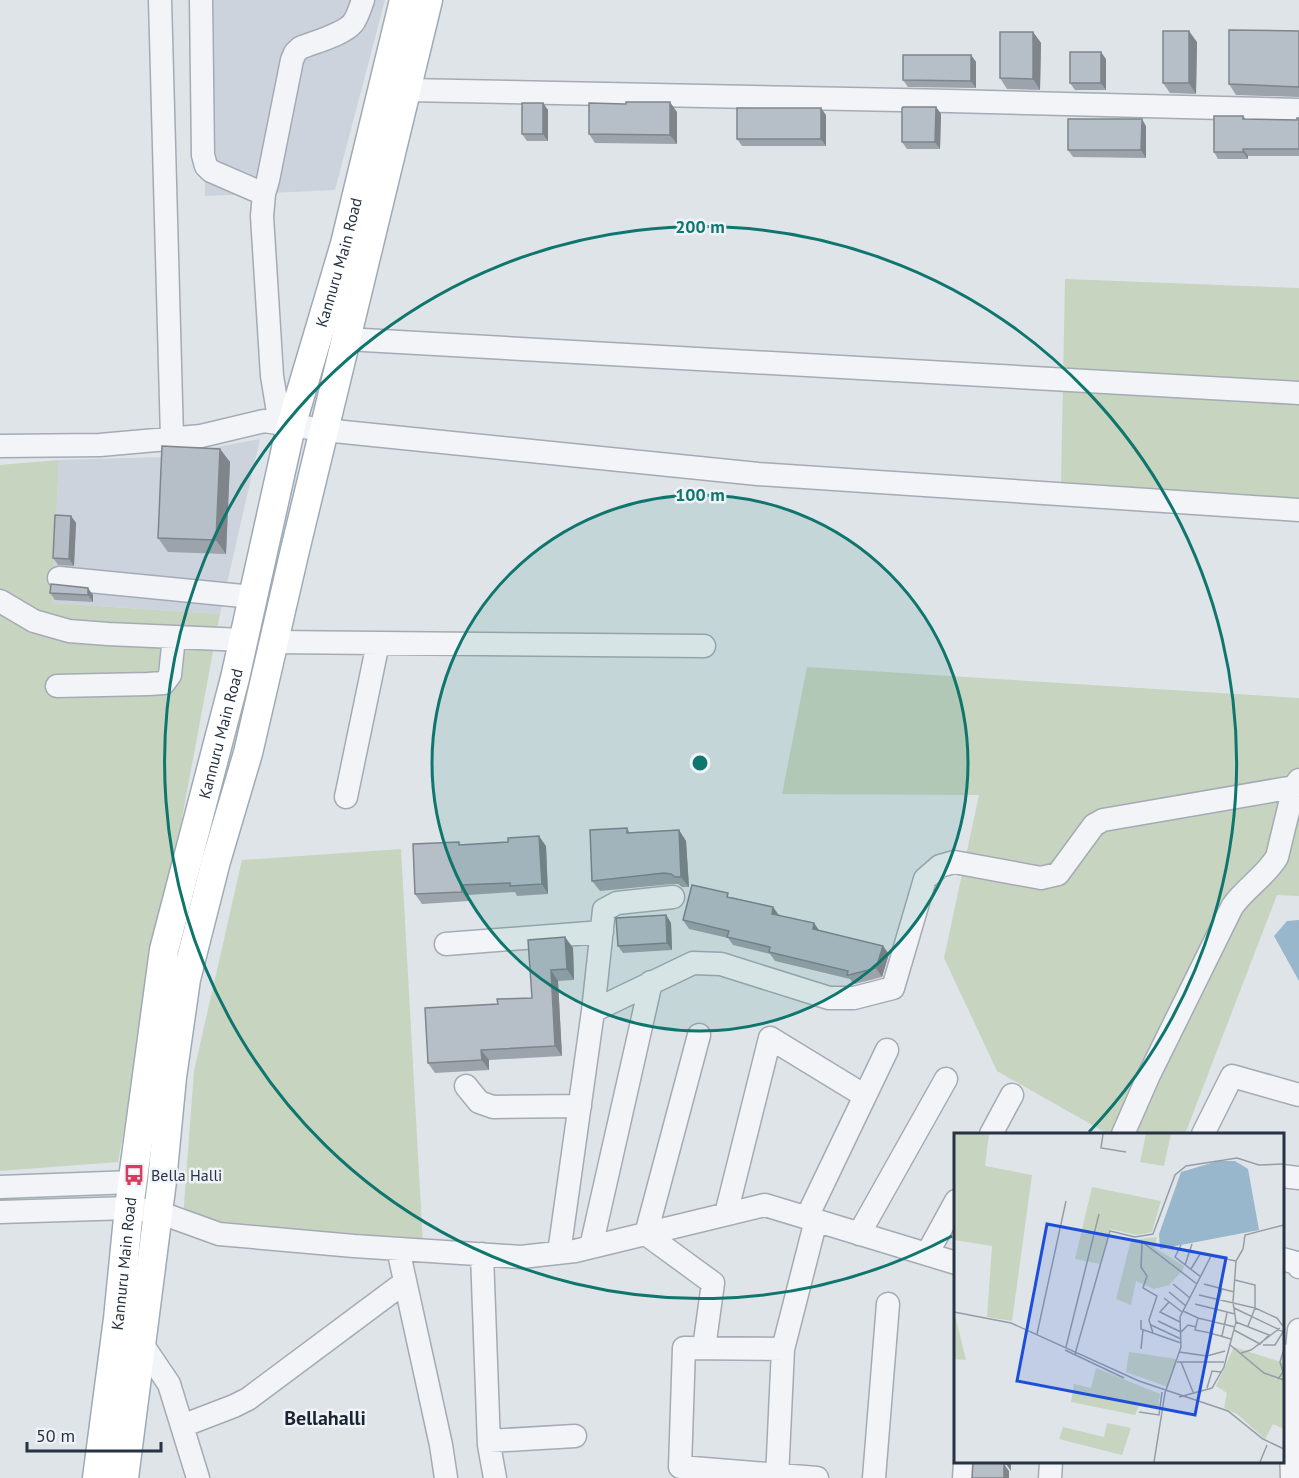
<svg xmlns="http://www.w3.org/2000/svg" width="1299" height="1478" font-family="'PT Sans',sans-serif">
<rect width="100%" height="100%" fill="#dfe4e9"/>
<path fill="#cdd3dc" d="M202,0H385L335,190L205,196Z
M260,439L220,614L52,603L59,460L161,457Z"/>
<path fill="#c7d4c0" d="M1065,279L1299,288V503L1061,483Z
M59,460L52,603L220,614L118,1162L0,1171V465Z
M807,667L1299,698V896L1277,895L1185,1134H1108L997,1071L944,958L979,795L782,794Z
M401,849L423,1245L183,1218L194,1071L242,860Z"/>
<path fill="#98b6cc" d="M1299,920V981L1274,936L1287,921Z"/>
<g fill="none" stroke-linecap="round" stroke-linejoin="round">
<defs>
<path id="minor" d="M160,0L172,438
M201,0L203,155L206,166L211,171L264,194
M406,90L950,101L1299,110
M346,339L1299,393
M280,424L272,376L262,216L264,194L268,180L292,60L295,53L300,48C314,42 343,35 353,23C358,16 360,8 363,0
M0,446L100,445L201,436L264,421L324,430L758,474L1299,510
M59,578L253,597
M0,601L34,621L69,631L108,634L243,640
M274,642L704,646
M57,686L148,684L164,683L170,675L174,637
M346,797L378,643
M446,944L602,932
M593,1011L693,963L721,964L829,998H854L893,988L925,879L940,866L954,862L1041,878L1058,874L1094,825L1103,820L1294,787
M699,1035L646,1234L713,1283L704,1348
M466,1086L479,1102L493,1107L580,1106
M991,1134L1012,1095
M1123,1134L1148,1077L1232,907C1245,888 1265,877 1277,857L1294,787L1299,780
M1203,1134L1232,1076L1299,1095
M1282,1176L1299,1178
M0,1187L133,1182
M0,1212L129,1208L158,1212L219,1234L354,1246L521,1257L575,1251L765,1205L956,1263
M726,1214L770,1038L865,1096
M807,1217L887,1050
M816,1220L783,1349L684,1348L680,1467L817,1478
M859,1234L946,1079
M591,1247L651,982
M398,1249L441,1445L446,1478
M559,1253L593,1011L604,910L617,903L673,897
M482,1254L489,1445L495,1478
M927,1254L956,1201
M1282,1259L1297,1263L1299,1267
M136,1337L142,1344L169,1384L198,1478
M1282,1355L1296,1359L1290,1420L1292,1478
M1296,1359L1299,1330
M182,1426L234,1406L248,1399L405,1282
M489,1441L575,1436
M777,1478L783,1349
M874,1478L888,1304
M964,1478L965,1462
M1050,1478L1051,1462"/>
<g id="major">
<path id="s1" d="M97,1478L118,1319L129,1208L164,950L235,678L291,426L345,244L404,0"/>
<path d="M124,1478L162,1181L172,1077L186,979L216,861L248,753L295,550L428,0"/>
</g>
</defs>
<use href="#minor" stroke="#a4abb4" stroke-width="25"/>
<use href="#major" stroke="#9eaab6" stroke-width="31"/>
<use href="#minor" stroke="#f2f4f7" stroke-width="22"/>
<use href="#major" stroke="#fff" stroke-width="28"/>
</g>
<path fill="#9da3ab" d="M1299,31V97L1236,95L1229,84Z
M1033,32L1041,43L1040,90L1007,89L1000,78Z
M1197,42L1196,94L1170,93L1163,83Z
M971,55L976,62V88L908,87L903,80Z
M1106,59V90H1075L1070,83Z
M543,103L548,110V141H527L522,134Z
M626,104L677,112V144L595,143L589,134Z
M936,107L941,114L940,149H907L902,142Z
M826,115V146H742L737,139Z
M1243,116L1246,119L1297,120L1299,118V156H1248V159H1218L1214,152Z
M1146,126V158L1073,157L1068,150Z
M220,449L230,462L226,554L168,552L158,538Z
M71,516L76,523L74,566L58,565L53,558Z
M50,593L93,595V602L55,600Z
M627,828L630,833L679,830L686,841L689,887H682L678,884H672L600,891L592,881Z
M461,845L546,846L548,894L517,896L515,892L468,895L469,901L422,904L415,894Z
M731,897L773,907L779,915L814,923L819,930L889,954L882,977L855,984L853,983L850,979L775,961L770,954L733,945L728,938L689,929L683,920Z
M666,915L671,923L672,950L623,953L618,946Z
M565,937L573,948L574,980L558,981L562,1056L489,1060V1070L435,1073L428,1063L498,1004L532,998Z"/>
<path fill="#7f858b" d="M1189,31L1197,42L1196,94L1189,83Z
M1033,32L1041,43L1040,90L1033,79Z
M1101,52L1106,59V90L1101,83Z
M971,55L976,62V88L971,81Z
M670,102L677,112V144L670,135Z
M543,103L548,110V141L543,134Z
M936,107L941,114L940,149L935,142Z
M821,108L826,115V146L821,139Z
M1142,119L1146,126V158L1141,150Z
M1243,149L1248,156V159L1243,152Z
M220,449L230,462L226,554L216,540Z
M71,516L76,523L74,566L69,559Z
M88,588L93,595V602L88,595Z
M679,830L686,841L689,887L681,877Z
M539,836L546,846L548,894L542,884Z
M461,885L468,895L469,901L462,892Z
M773,907L779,916L772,914Z
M666,915L671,923L672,950L667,943Z
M814,923L820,932L813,929Z
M565,937L573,948L574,980L567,969Z
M883,946L889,954L882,977L876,968Z
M551,970L558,981L562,1056L555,1046Z
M481,1050L489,1060V1070L482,1060Z
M1006,1461H1011V1471L1006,1464Z
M1004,1464L1009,1471V1478H1004Z"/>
<path fill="#b6bec7" stroke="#7f858b" stroke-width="1.5" d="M1229,30L1299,31V87L1229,84Z
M1163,31H1189V83H1163Z
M1000,32H1033V79L1000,78Z
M1070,52H1101V83H1070Z
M903,55H971V81L903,80Z
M626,102H670V135L589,134V103L626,104Z
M522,103H543V134H522Z
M903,107H936L935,142H902V108Z
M737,108H821V139H737Z
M1214,116H1243V119L1297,120V118H1299V149H1243V152H1214Z
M1068,119H1142L1141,150H1068Z
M162,446L220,449L216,540L158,538Z
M55,515L71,516L69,559L53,558Z
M51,584L88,588V595L50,593Z
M627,828V833L679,830L681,877H675L671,874L664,873L592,881L590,830Z
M539,836L542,884L510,886V883L461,885L462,892L415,894L413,844L459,842V845L508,842V838Z
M692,885L728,893L727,897L773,907L772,914L814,923L813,929L883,946L876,968L849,975H847L848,971L769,952L770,947L727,937L729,931L683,920Z
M666,915L667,943L618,946L616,918Z
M565,937L567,969L551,970L555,1046L481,1050L482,1060L428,1063L425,1008L498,1004L497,999L532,998L528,940Z
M973,1461H1006V1464H1004V1478H972Z"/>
<circle cx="700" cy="763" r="268" fill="#0f766e" fill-opacity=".12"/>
<g fill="none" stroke="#0f766e" stroke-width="3">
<circle cx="700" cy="763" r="268"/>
<path d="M952 1236A536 536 0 1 1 1089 1132"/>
</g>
<defs>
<symbol id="bus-bare" viewBox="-9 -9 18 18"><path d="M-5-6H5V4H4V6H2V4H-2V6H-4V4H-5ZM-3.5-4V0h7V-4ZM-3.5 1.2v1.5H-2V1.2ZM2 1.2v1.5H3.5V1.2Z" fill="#d73c61" stroke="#eff3f7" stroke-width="2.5" paint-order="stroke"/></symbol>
</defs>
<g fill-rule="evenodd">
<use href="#bus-bare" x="119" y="1160" width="30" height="30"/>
</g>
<g text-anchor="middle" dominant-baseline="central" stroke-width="5" stroke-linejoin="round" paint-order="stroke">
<g font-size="16" fill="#273342" stroke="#eff3f7">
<text stroke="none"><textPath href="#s1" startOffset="1242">Kannuru Main Road</textPath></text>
<text stroke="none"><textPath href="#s1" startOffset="756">Kannuru Main Road</textPath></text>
<text stroke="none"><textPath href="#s1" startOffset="216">Kannuru Main Road</textPath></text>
</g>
<g font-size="16" fill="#273342" stroke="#eff3f7" text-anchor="start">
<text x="151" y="1175">Bella Halli</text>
</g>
<g font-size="20" font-weight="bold" fill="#192432" stroke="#eff3f7">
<text x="325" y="1418">Bellahalli</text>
</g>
</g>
<g transform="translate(954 1133)">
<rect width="330" height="330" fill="#dfe4e9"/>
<path d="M0,1H35L31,33L78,42L58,188L33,184L38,113L0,107ZM192,1H217L210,33L186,29ZM138,54L207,68L198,99L183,102L156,96L146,131L121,126ZM203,104L201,115L230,133L229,137L215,152L200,156L182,148L177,172L162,166L177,107ZM0,186H2L12,227L0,226ZM280,214L330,230V296L319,291L311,306L283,281L270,275L273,260L262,253ZM175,219L223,226L214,254L172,239ZM142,235L206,261L204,275L185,273L181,282L117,269L120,251L137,255ZM153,290L177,295L168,322L105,306L109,294L150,304Z" fill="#c7d4c0"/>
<path d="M264,28H281L294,36L305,97L206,116L205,101L227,39Z" fill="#98b6cc"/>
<path fill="none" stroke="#959da6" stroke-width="1.5" d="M149,1L147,15L172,19M187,108L243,151M188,110L187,134L193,143L189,155L203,163L195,187L199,200M227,112L221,124L247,144M231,132L238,111M237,136L246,121L257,123M281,147L301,152V175L323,185L329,193M219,151L236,165M250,151L280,159M215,159L232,173M245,162L301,175L294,193M210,165L228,179M215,169L206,179L226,189M241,171L281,181M280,175L330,199M229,178L244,185L241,197L256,200L268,156M0,179L57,190L185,248L274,278L309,306L330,316M244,185L281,194M187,187V196L227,210M204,188L227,199L234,192L242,194M282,189L315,202L305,212M197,192L227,206M280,197L306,211M256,200L277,206M83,201L112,68M268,203L273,180M275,211L310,240L330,247M309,212H321L329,199M112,214L145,81M187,216L189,197M111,217L170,245M225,219L253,223L271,218M287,220L297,217L326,195M121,221L156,98L181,104L199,101L221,42L232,33L283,25L305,32L330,31M223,229H270M227,229L239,259M324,246L329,239L326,229L330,216M253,255L258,238L267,239M225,264L258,255L270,234L282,189L279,169L282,128L289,116L291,102L330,92M185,279L205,282L208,259M200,329L211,260L227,214L226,184L257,123L282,128M306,329L313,312"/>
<path fill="#1d4ed8" fill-opacity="0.15" stroke="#1d4ed8" stroke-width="3" d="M93,91L272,125L241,282L63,248Z"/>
<rect width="330" height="330" fill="none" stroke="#273342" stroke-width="3"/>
</g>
<circle cx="700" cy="763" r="9" fill="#0f766e" stroke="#eff3f7" stroke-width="3"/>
<g font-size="18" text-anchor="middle" font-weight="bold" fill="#0f766e" stroke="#eff3f7" stroke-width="5" stroke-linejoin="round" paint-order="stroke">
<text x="700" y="233">200 m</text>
<text x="700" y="501">100 m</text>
</g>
<path d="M27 1442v9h134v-9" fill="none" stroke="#273342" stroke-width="3"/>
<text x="36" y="1442" font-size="18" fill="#273342" stroke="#eff3f7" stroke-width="4.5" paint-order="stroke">50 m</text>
</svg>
